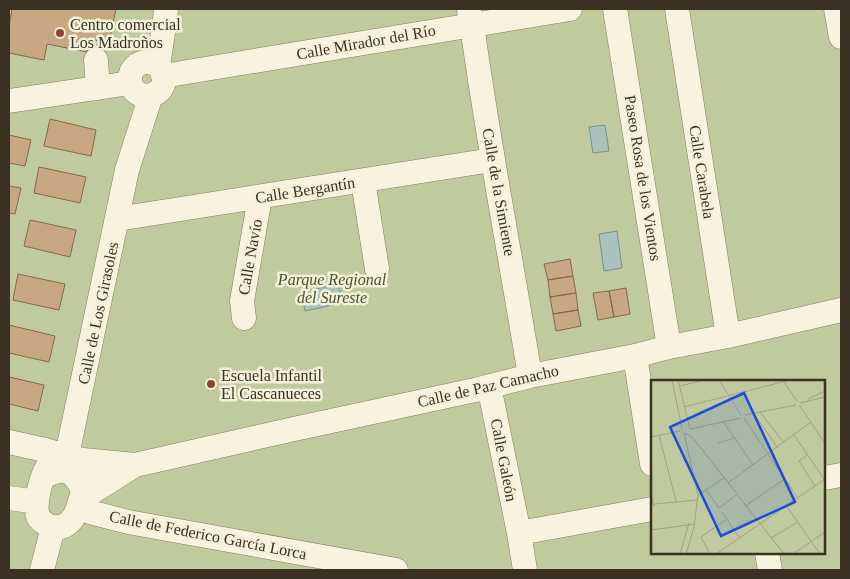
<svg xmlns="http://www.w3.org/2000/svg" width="850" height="579" font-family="'Times New Roman',serif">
<rect width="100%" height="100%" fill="#ece7cb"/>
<path fill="#c0ca9f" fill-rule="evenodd" d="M9,9H841V570H9ZM652,382H824V553H652Z"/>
<path fill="#abc1be" stroke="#72908c" d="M605,125L609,151L593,153L589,127Z
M617,231L622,268L604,271L599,234Z
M339,284L342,303L305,311L301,292Z"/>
<path fill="#c8a883" stroke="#866847" d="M12,9H116L109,43L90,39L87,52L47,44L44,60L9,53V27Z
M50,119L96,130L91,156L44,146Z
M9,135L31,140L25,166L9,163Z
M39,167L86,177L80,203L34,193Z
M9,186L21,188L15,214L9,213Z
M30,220L76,230L70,257L24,246Z
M570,259L573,276L548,280L544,264Z
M18,274L65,284L59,310L13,300Z
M573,276L576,293L550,297L548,280Z
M626,288L630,314L614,317L609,291Z
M609,291L614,317L598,320L593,293Z
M576,293L578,310L553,314L550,297Z
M578,310L581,326L556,331L553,314Z
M9,325L55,336L49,362L9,353Z
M9,377L44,385L38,411L9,404Z"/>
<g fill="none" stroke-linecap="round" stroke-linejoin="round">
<defs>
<path id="minor" d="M615,9L669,347
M677,9L728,336
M836,9L841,37
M469,10L472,25C488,142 511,259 530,376
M96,60L98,88
M130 79a17 17 0 1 1 34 0a17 17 0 1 1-34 0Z
M158,66L165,19L166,9
M163,76L570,9
M9,101L130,83
M363,181L377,269
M117,219L492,160
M244,318L242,301L260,197
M635,356L652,464
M489,386L519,533L525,570
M9,442L45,450L83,460C89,470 87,478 83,489
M67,455L127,170L151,95
M83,460L135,465
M44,476C67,467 71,469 83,489C80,505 74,531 52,527C48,526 42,522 39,518C32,507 42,473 50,463C55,457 61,456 67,455
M824,478L841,475
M9,498L37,502
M81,499L135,465L294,429L475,390L530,376L635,356L669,347L728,336L841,310
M78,509L128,522L396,570
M519,533L652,509
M767,553L770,570
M42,570L53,527"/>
</defs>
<use href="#minor" stroke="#887a60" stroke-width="25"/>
<use href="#minor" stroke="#f7f3de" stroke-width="24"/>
</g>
<g fill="#943f34" stroke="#f4f0da" stroke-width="2">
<circle cx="60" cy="33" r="5"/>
<circle cx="211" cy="384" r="5"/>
</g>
<g text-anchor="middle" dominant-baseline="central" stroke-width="5" stroke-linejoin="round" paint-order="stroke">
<g font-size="16" fill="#3a3122" stroke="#f4f0da" text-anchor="start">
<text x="70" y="24">Centro comercial<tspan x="70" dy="18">Los Madroños</tspan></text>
<text x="221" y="375">Escuela Infantil<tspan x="221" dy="18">El Cascanueces</tspan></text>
</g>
<g font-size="16" fill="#3a3122" stroke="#f4f0da">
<text transform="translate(366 42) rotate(-10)">Calle Mirador del Río</text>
<text transform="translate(702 172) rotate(81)">Calle Carabela</text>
<text transform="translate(643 178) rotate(81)">Paseo Rosa de los Vientos</text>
<text transform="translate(305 190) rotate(-9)">Calle Bergantín</text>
<text transform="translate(499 192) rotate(80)">Calle de la Simiente</text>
<text transform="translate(250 257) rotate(-80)">Calle Navío</text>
<text transform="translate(98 313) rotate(-78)">Calle de Los Girasoles</text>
<text transform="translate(488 386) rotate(-13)">Calle de Paz Camacho</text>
<text transform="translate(504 460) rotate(79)">Calle Galeón</text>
<text transform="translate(208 535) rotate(11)">Calle de Federico García Lorca</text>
</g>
<g font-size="16" font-style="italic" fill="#45552a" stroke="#f4f0da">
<text x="332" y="279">Parque Regional<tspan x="332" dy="18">del Sureste</tspan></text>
</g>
</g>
<g transform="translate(651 380)">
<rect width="174" height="174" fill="#ece7cb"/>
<path d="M0,0H174V174H0Z" fill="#c0ca9f"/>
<path fill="none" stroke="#a59e87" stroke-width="1" d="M21,0L31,48M27,0L39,49M68,0L90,35M133,2L146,21M29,6L53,0M157,19L174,11M149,23L174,17M148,25L174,63M33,27L139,0M109,32L133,63M103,34L127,68M94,35L145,25M93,38L146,117M72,41L102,85M39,49L90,38M33,53L47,115L43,147L35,174M34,53L42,58L133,174M8,55L25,121M143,55L173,99M0,57L29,51M67,63L83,58M156,75L148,81L164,106M77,103L160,42M56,111L68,128L85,115M0,114L3,126L2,122M47,115L73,98M4,124L46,120M135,125L169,174M94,126L134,99M71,132L88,157M0,150L44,144M120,158L147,142M29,174L38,143M59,174L50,157L76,139M65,174L174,99M142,174L174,152"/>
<path fill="#1d4ed8" fill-opacity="0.15" stroke="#1d4ed8" stroke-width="2.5" d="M93,13L144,122L70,156L19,47Z"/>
<rect width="174" height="174" fill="none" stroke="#3a3122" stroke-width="2.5"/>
</g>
<rect width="850" height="579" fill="none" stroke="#3a3122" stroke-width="20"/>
</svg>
